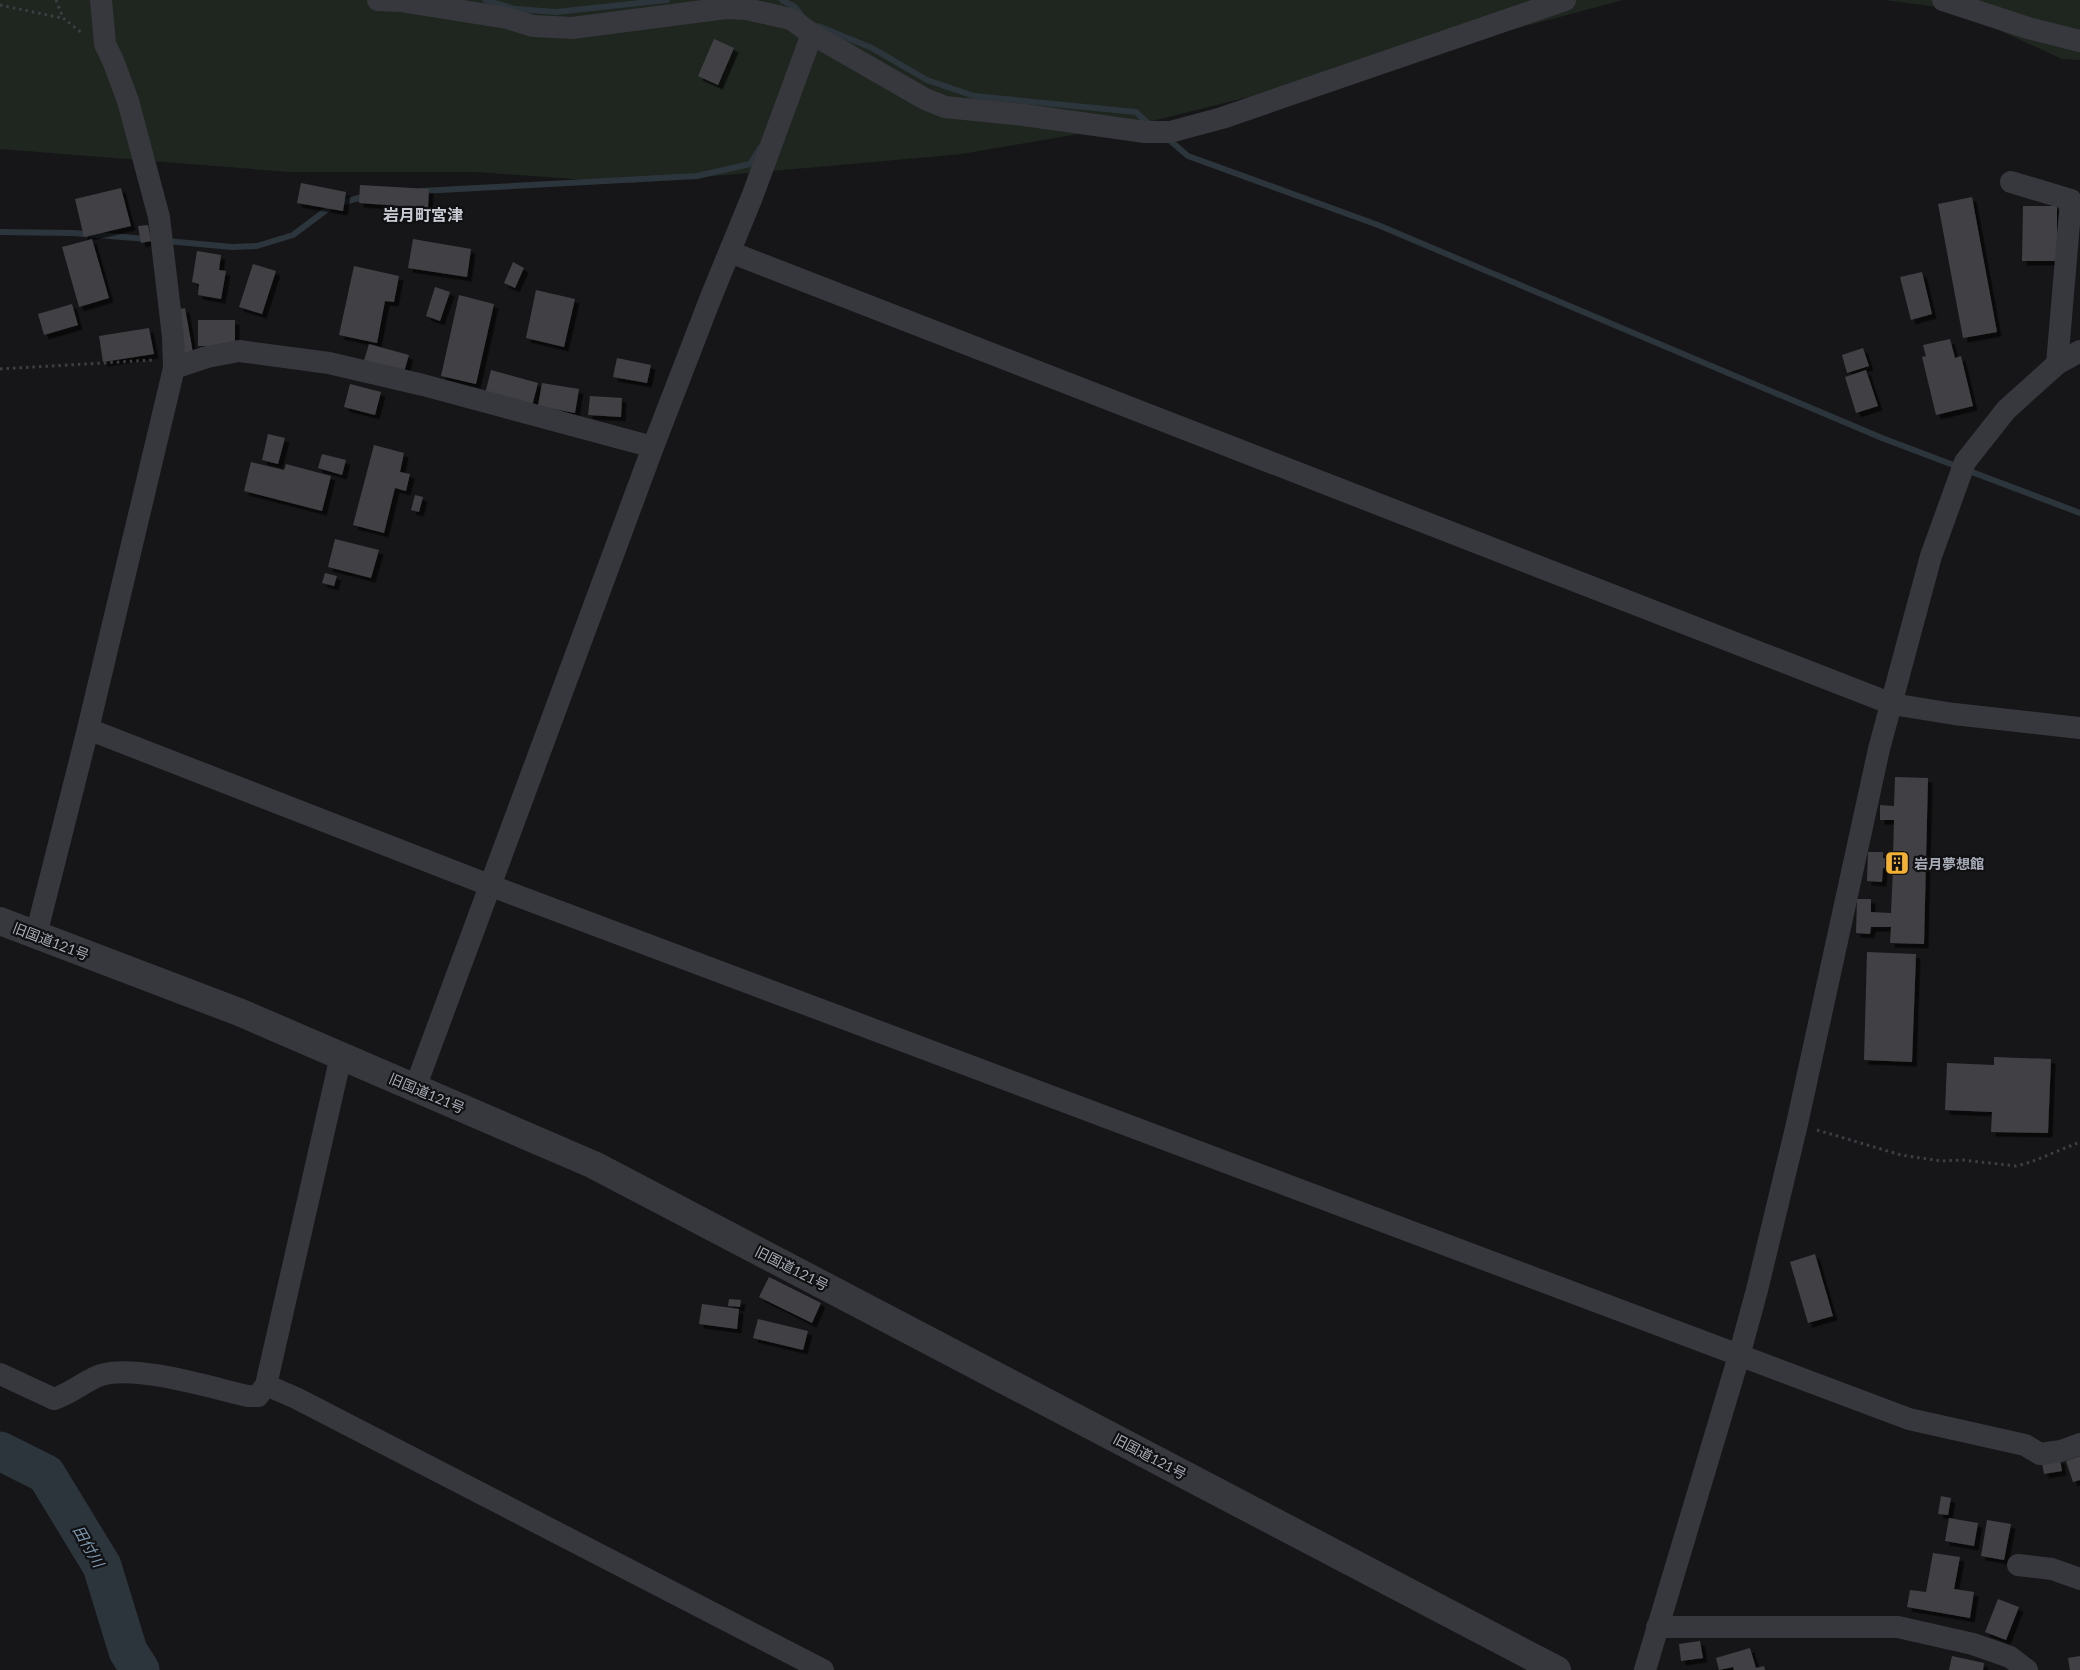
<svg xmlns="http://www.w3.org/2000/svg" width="2080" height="1670" font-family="Lato,'Noto Sans JP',sans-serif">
<defs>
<filter id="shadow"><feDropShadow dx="4.5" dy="4.5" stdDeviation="0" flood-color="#0009"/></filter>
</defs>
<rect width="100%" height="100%" fill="#161618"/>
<path fill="#1e261f" d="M0,0H1623L1399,60L1148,122L962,154L807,168L630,183L476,172H289L0,149Z
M1884,0H2080V60L2062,59L1953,9Z"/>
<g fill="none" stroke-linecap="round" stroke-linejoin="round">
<path stroke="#2c353c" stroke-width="6" d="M485,0L515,9L556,12L667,0
M782,0L795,7L803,17
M818,26L872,48L927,80L974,96L1136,112L1151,126
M1167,138L1188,156L1378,225L1882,438L2080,513
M421,191L697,176L750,164L760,148
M0,232L73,233L147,239
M167,241L232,247L257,246L293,235L333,205L366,196"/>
<path stroke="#2c353c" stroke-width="39" d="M0,1451L46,1474L102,1566L128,1651L140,1670"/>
</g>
<path fill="#404145" filter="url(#shadow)" d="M714,39L734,48L718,85L698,76Z
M301,183L346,192L343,211L297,203Z
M360,185L429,189L428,208L359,203Z
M121,188L131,226L84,237L75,199Z
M1972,197L1997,332L1963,338L1938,204Z
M2023,206H2057V261H2022Z
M148,225L151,241L141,243L138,226Z
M92,239L109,298L79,307L62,247Z
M413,239L471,249L467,277L408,268Z
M197,251L221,255L219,270L226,271L221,299L198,295L199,284L192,282Z
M513,262L524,268L515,288L504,283Z
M253,264L276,271L262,314L239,307Z
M354,266L399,276L394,302L385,301L377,343L339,335Z
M1922,272L1932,314L1911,320L1900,277Z
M435,287L450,292L440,321L426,316Z
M536,290L575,299L564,347L526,338Z
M459,295L494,304L476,384L441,376Z
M72,304L78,325L44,335L38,314Z
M185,308L193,353L183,355L175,310Z
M198,320H235V346H198Z
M149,328L154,354L103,362L99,336Z
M1950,339L1955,358L1961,356L1973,406L1936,415L1922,357L1926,356L1923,345Z
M369,344L409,355L403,375L363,364Z
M1863,348L1869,366L1847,373L1842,355Z
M617,358L651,365L647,383L613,377Z
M491,370L538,383L532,406L485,394Z
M1866,370L1878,406L1856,413L1845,377Z
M542,383L579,389L575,413L538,406Z
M350,384L381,392L375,415L344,407Z
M590,396L622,398L621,417L588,415Z
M268,434L285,438L278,464L262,460Z
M374,445L404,453L400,472L410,474L406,491L395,488L384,533L353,525Z
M322,454L346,460L342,475L318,468Z
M251,462L284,470L286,464L331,476L322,511L244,491Z
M415,495L423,497L419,512L411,510Z
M335,539L379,550L371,578L328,567Z
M325,573L337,576L334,586L322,583Z
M1895,777L1928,778L1924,944L1890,943L1891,927H1871L1870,934L1856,933L1857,899H1871V912L1891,913L1893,869L1883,868L1882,882L1867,881L1868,852H1883V858H1893L1894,820H1880V805L1894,806Z
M1867,952L1916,954L1912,1062L1864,1060Z
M1994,1057L2051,1059L2048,1133L1991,1132L1992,1112L1945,1110L1947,1063L1994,1065Z
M1815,1254L1833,1316L1808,1323L1790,1262Z
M769,1277L821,1303L812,1323L759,1297Z
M729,1299L741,1300L740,1307L728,1306Z
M702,1304L739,1309L737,1329L699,1324Z
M758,1319L808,1331L803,1350L753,1338Z
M2080,1456V1480L2073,1482L2066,1461Z
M2060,1459L2062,1471L2044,1474L2042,1463Z
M1941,1496L1951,1498L1948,1515L1938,1514Z
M1949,1518L1978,1523L1974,1546L1945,1541Z
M1987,1520L2011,1524L2004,1560L1981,1556Z
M1933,1553L1960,1557L1954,1589L1974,1592L1970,1618L1907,1607L1910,1590L1926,1592Z
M1998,1599L2019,1607L2006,1640L1985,1632Z
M1700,1641L1703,1658L1681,1661L1679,1644Z
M1750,1648L1756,1668L1764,1666L1765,1670H1734L1733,1667L1719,1670L1716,1658Z
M1952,1656L1984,1663L1983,1670H1949Z
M2080,1656V1670H2070L2068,1658Z"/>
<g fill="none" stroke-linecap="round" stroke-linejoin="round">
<path stroke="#3d3f44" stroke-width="3" stroke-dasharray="2.5 4" stroke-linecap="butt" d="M56,0L63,18L82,33
M0,5L62,18
M0,369L153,360
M1817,1130L1901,1155L1941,1161L1963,1160L2016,1166L2031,1162L2080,1142"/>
<path stroke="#37383d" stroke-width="22" d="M378,0L400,1L507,18L533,26L572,28L726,8L746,9L791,19L812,34L925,99L945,107L1024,115L1145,132H1170L1222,118L1565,0
M1943,0L2028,28L2080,41
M2011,182L2071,200L2057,364
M730,252L1892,704L1954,714L2080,728
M174,368L207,357L239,351L329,363L423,385L653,447
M88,729L489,885L1909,1419L2025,1445L2040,1454L2061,1451L2080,1444
M36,935L88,729L174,368L173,337L159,217L128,101L114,63L105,44L101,0
M415,1088L653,447L711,297L752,197L812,34
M0,1374L54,1399C72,1393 86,1380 101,1375C135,1364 212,1388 248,1396H258L266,1385L341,1056
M266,1385L296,1398L823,1670
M2018,1565L2052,1569L2080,1579
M1657,1627H1898L1973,1644L2010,1657L2027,1670
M1645,1670L1739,1356L1757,1290L1797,1124L1879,749L1931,556L1965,462L2006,410L2057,364L2080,351"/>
<path stroke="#37383d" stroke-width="28" d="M0,921L239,1012L594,1165L1557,1670"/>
</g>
<defs>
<symbol id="building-square" viewBox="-11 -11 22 22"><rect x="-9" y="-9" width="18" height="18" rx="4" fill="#f2b134" stroke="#111113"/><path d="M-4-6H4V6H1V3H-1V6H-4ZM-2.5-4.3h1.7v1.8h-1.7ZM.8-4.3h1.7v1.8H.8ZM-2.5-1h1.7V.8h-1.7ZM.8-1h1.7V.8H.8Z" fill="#111"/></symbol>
</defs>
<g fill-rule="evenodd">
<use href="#building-square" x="1883" y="849" width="28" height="28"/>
</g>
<g text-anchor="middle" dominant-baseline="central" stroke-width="4.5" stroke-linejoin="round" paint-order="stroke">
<g font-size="14" font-weight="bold" fill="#a8adb8" stroke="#111113" text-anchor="start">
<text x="1914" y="863">岩月夢想館</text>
</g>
<g font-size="14" fill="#a8adb8" stroke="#111113">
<text transform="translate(51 941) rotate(21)">旧国道121号</text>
<text transform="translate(427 1093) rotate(23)">旧国道121号</text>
<text transform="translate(792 1268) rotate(27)">旧国道121号</text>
<text transform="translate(1150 1456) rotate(28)">旧国道121号</text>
</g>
<g font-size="15" font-style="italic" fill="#7f9bb3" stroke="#111113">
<text transform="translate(89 1546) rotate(60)">田付川</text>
</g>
<g font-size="16" font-weight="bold" fill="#c9ccd4" stroke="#111113">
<text x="423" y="214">岩月町宮津</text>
</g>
</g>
</svg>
